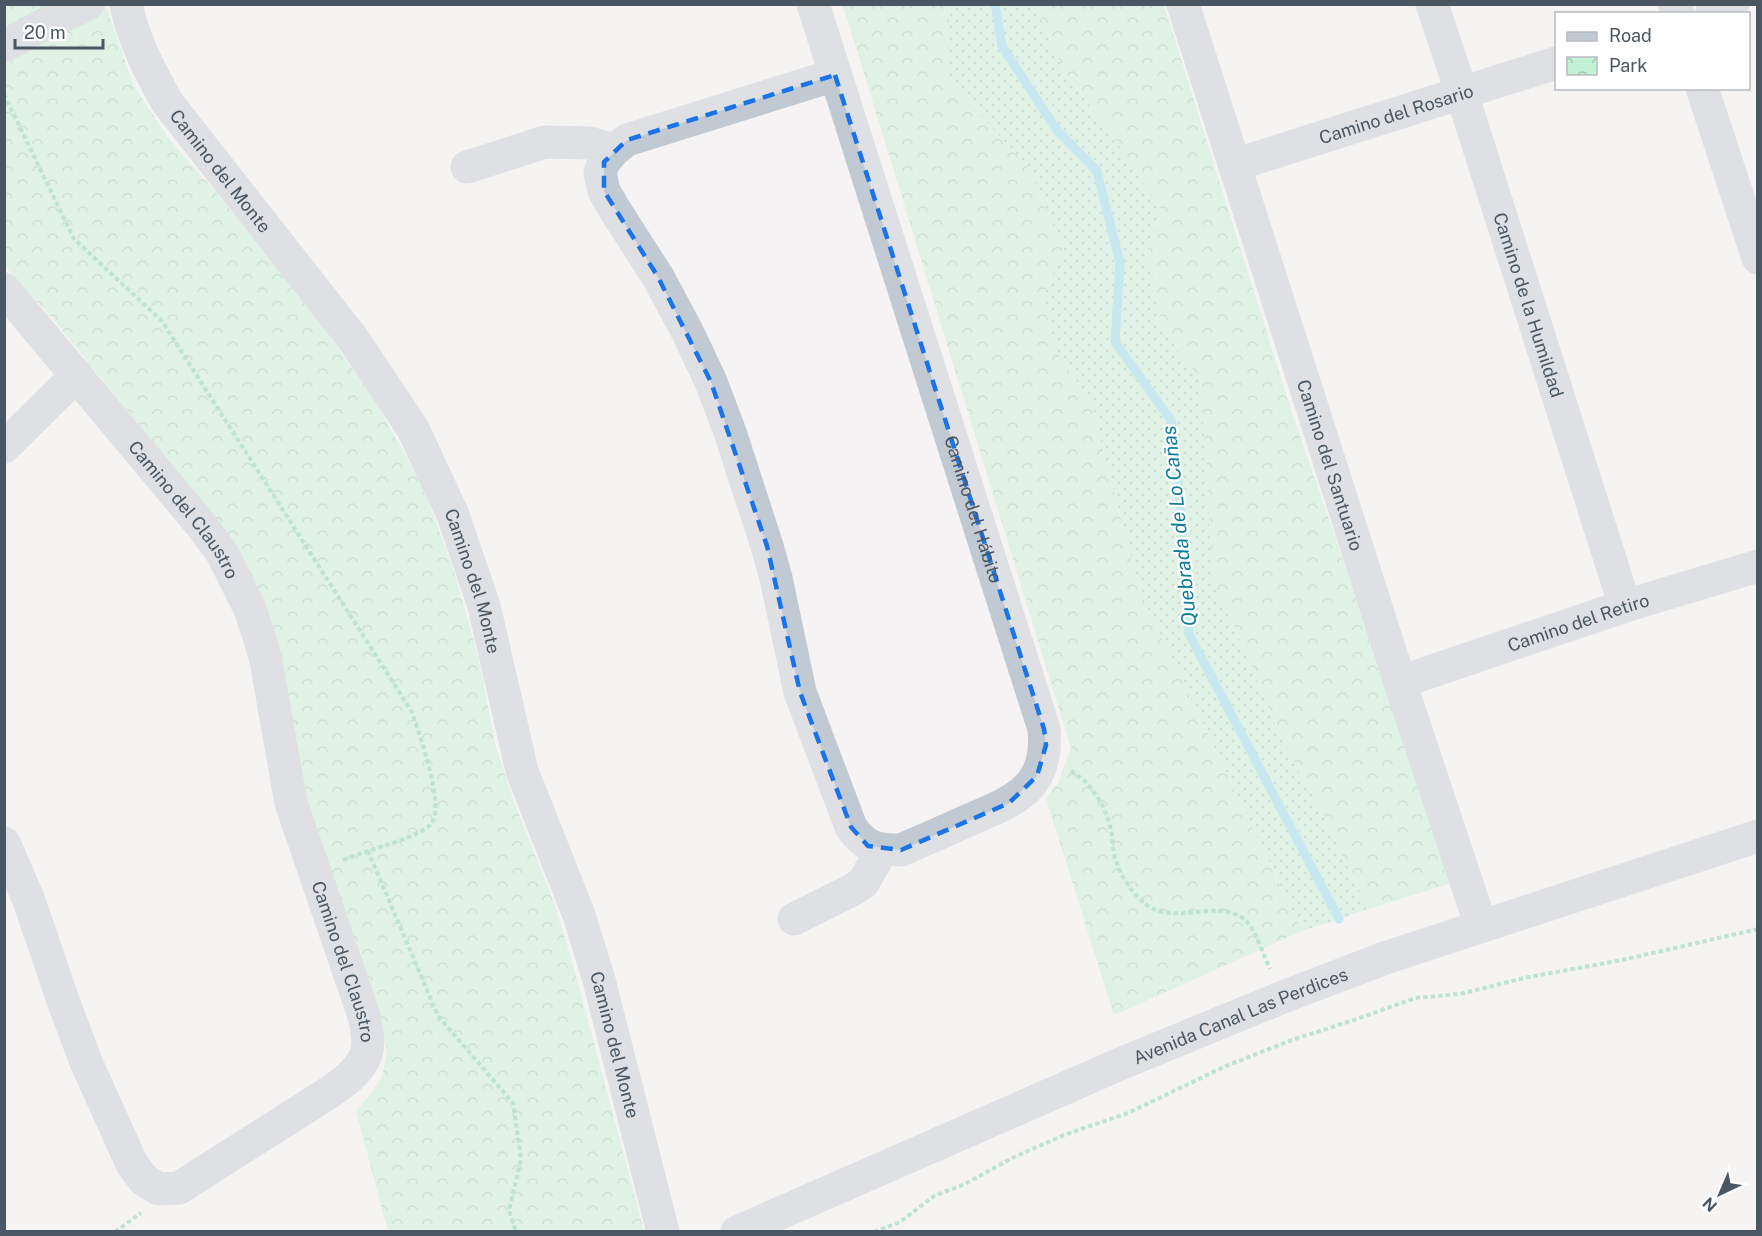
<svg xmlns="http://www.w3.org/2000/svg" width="1762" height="1236" font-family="'Public Sans',sans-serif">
<defs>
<pattern id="grass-dots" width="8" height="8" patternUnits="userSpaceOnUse" patternTransform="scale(1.5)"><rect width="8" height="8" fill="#c3f1d5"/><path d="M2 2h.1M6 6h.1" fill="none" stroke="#a0c6b0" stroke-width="1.8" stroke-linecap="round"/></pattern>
<pattern id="park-crowns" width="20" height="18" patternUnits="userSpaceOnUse" patternTransform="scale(1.5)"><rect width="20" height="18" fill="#c3f1d5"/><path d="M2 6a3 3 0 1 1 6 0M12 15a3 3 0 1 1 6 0" fill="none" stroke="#a0c6b0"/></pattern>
</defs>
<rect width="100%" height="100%" fill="#f5f3f3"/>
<path fill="url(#grass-dots)" d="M950,5H1036L1064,72L1107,127L1161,211L1147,256L1162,328L1201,381L1213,583L1247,655L1283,743L1319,806L1368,909L1302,931L1141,594L1090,401L1054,348L1044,296L1063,248L1027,165L947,81Z"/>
<path fill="url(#park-crowns)" d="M4,5H106L133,85L169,139L215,191L324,328L378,406L422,485L454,571L479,660L495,744L513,799L554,903L572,961L644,1231H388L356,1111L371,1094L382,1077L387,1051L381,1016L357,955L307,806L275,641L161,452L58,325L5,266Z
M843,5H950L947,81L1027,165L1063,248L1044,296L1054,348L1090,401L1141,594L1302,931L1114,1015L1046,798L1058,783L1071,748Z
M1036,5H1164L1292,413L1455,882L1368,909L1319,806L1283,743L1247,655L1213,583L1201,381L1162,328L1147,256L1161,211L1107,127L1064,71Z"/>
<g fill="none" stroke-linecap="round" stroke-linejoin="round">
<path stroke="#90daee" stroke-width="9" d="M995,4L1002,46L1056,129L1097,171L1120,263L1115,342L1172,422L1181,516L1189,634L1339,919"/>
<path stroke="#7ad0a6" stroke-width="4" stroke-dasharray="4.5 3" stroke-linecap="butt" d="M4,94L74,239L162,321L412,712C419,733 446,808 431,824C422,835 382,846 368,851L438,1016L513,1103L521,1159L509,1210L516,1232
M1071,771C1091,783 1104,803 1110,826C1113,837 1112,850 1116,861C1121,877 1132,892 1144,903C1177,929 1221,894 1248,923C1255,930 1265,958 1270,969
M343,860L368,851
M115,1232L141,1213
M874,1232L900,1222L934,1196L965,1184L1014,1157L1064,1135L1128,1113L1226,1066L1292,1040L1357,1019L1415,998L1460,994L1524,978L1622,960L1758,929"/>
<g stroke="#c1cad2" stroke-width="33">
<path id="s1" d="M126,4C133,40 150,71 167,102L353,339L413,429L453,515L484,606L522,771L579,915L599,980L663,1232"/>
<path id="s2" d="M813,4L1044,729C1049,788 1016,800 969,820C947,830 924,840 901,850C876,850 866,848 851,827L800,692L776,578L767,546L730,432L711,382L688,333L658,277L615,210L604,191L600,173L604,162L614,150L627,140L835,75"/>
<path id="s3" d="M1183,4L1400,682L1481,926"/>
<path id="s4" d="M1432,4L1461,91L1625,606"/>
<path d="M1674,4L1678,14"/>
<path d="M1711,14L1733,4"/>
<path d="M4,46L41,26L88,4"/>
<path d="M1702,88L1758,258"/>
<path id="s5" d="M1234,165L1556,63"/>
<path d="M467,167L545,142L590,143L614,150"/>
<path id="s6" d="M4,289L202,526L222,553L250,609L259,636L266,661L291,803L364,1016C366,1025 368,1034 368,1044C367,1069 338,1087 319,1099L179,1188L159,1189L144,1180L132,1164L86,1062L65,1006L28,898L4,843"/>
<path d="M4,447L77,375"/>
<path id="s7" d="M1400,682L1625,606L1758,566"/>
<path d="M794,919L852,890L863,883L882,850"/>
<path id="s8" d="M737,1232L1120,1064L1283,997L1385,958L1758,836"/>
</g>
</g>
<path d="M0 0H1762V1236H0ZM835,75L1044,729L1046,745L1037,776L1009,803L901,850L868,846L851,827L800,692L767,546L711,382L658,277L604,191V162L627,140Z" fill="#f5f3f3" fill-opacity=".55" fill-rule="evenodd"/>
<path fill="none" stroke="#1a73e8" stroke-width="4.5" stroke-dasharray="12 8" stroke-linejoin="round" d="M835,75L1044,729L1046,745L1037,776L1009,803L901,850L868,846L851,827L800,692L767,546L711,382L658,277L604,191V162L627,140Z"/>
<g text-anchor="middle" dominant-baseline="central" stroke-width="4.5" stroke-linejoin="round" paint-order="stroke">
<g font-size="18" fill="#4a5661" stroke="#fff">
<text stroke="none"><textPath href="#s5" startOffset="170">Camino del Rosario</textPath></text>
<text stroke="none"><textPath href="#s1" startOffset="194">Camino del Monte</textPath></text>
<text stroke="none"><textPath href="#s4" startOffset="316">Camino de la Humildad</textPath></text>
<text stroke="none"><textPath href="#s3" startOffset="484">Camino del Santuario</textPath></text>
<text stroke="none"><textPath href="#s2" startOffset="530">Camino del Hábito</textPath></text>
<text stroke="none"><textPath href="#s6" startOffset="285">Camino del Claustro</textPath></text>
<text stroke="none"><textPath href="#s1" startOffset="680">Camino del Monte</textPath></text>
<text stroke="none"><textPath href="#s7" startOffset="188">Camino del Retiro</textPath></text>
<text stroke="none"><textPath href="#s6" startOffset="771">Camino del Claustro</textPath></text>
<text stroke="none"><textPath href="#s8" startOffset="548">Avenida Canal Las Perdices</textPath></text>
<text stroke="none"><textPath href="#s1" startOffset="1166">Camino del Monte</textPath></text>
</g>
<g font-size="20" font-style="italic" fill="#0c7c9b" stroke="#fff">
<text transform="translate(1179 526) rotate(-96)">Quebrada de Lo Cañas</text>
</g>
</g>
<rect width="1762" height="1236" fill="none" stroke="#4a5661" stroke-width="12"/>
<rect x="1555" y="12" width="195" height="78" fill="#ffffff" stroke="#b7bbc0" stroke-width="1.5"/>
<rect x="1567" y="32" width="30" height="9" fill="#c1cad2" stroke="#b7bbc0" stroke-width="1.5"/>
<text x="1609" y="42" font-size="18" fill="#4a5661">Road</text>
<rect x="1567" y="57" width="30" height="18" fill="url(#park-crowns)" stroke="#b7bbc0" stroke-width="1.5"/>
<text x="1609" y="72" font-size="18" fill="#4a5661">Park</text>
<g transform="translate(1720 1194) rotate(224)" stroke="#ffffff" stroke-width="4.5" paint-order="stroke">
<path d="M0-4.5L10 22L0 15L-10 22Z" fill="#4a5661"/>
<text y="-9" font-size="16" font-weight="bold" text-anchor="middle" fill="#4a5661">N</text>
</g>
<path d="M15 39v9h88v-9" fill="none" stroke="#4a5661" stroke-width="3"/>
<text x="24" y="39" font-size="18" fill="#4a5661" stroke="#ffffff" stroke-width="4.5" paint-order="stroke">20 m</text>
</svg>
